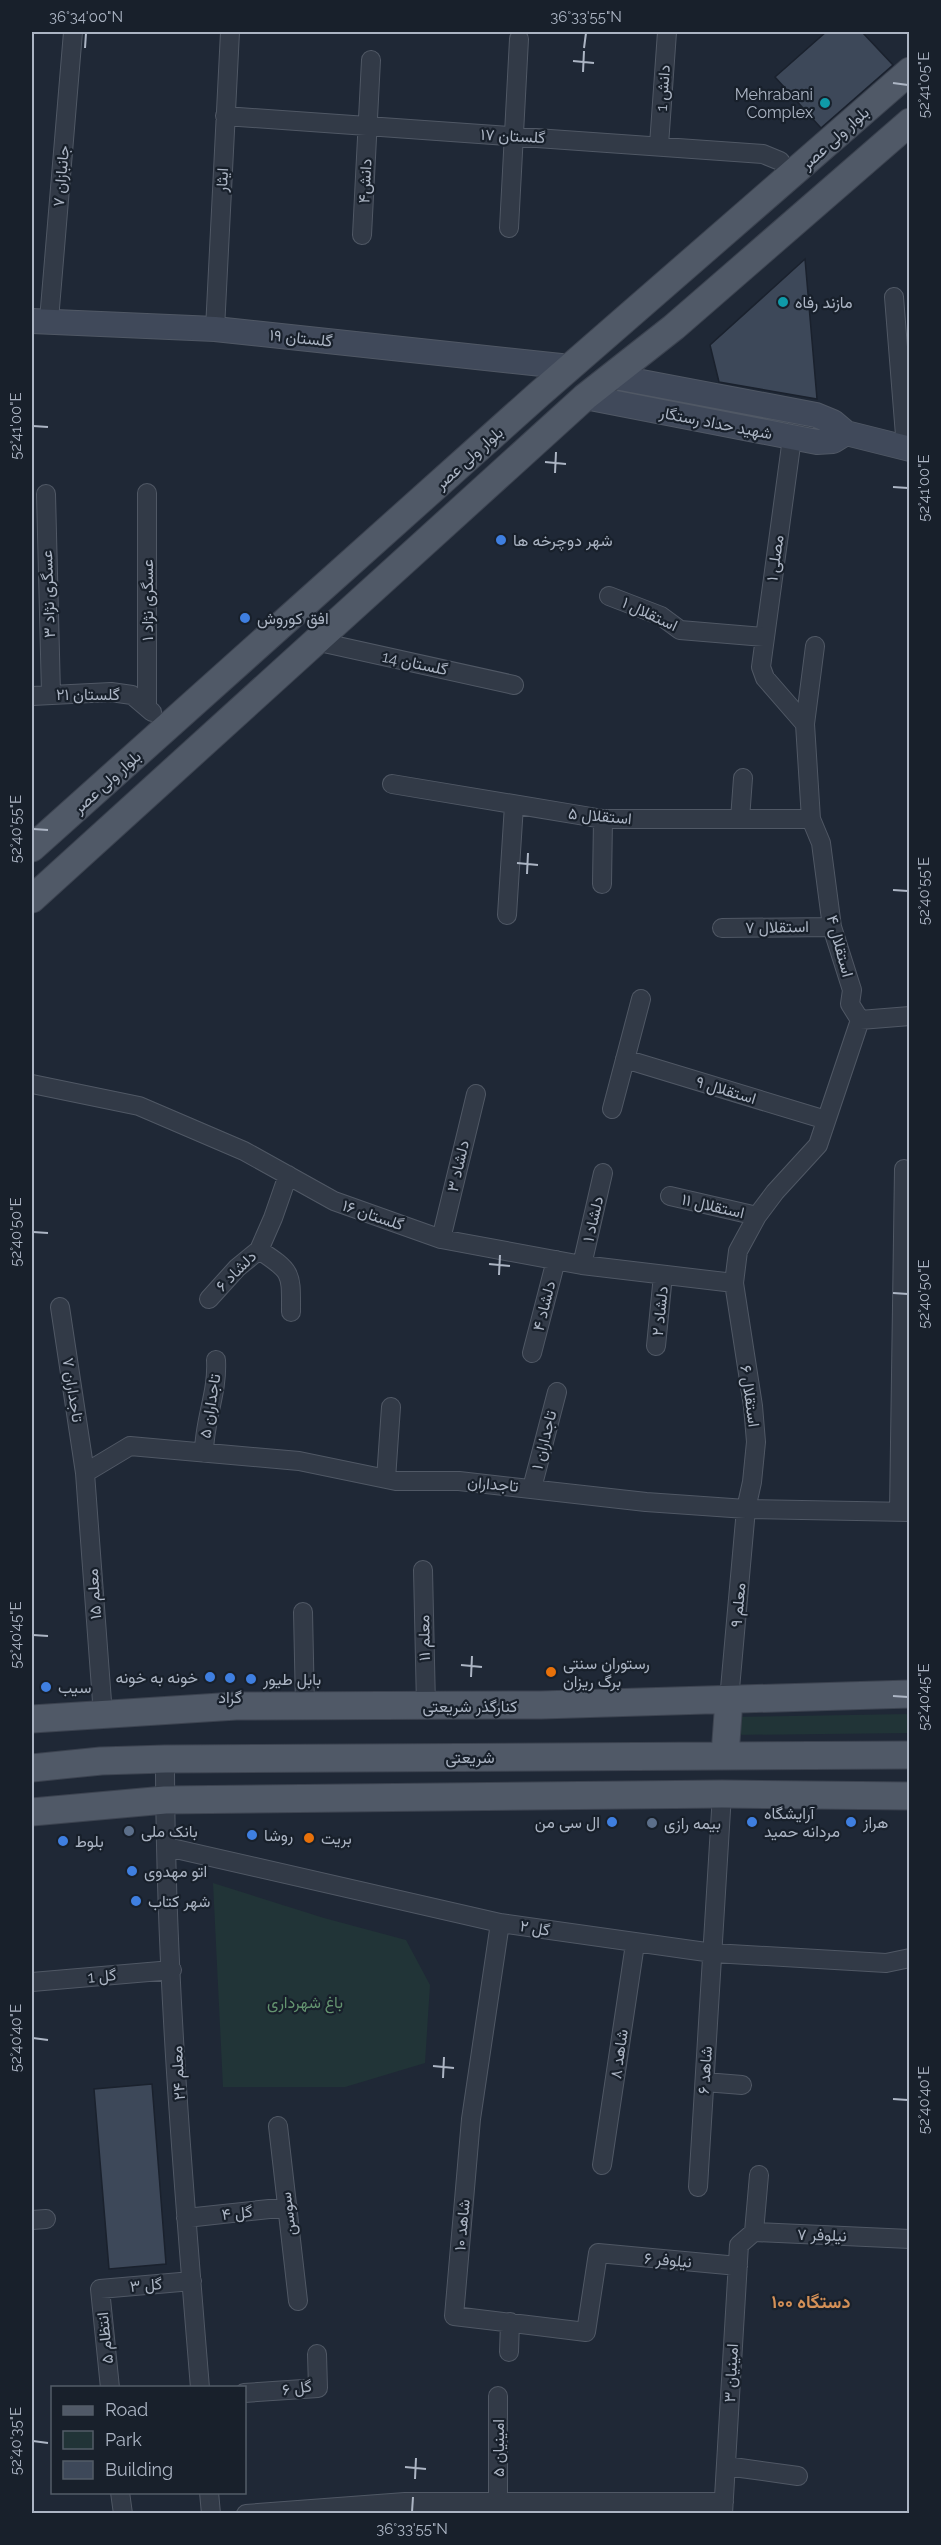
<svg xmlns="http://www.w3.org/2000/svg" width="941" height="2545" font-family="Raleway,Vazirmatn,sans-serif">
<rect width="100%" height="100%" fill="#1f2836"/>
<path fill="#213437" d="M909,1714V1733L730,1735V1717Z
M213,1883L324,1918L406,1940L430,1985L425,2063L345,2087H223Z"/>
<path fill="#3d4859" stroke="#1a212d" stroke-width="1.5" d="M826,32H862L893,65L821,128L775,77Z
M805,259L817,399L719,382L710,345Z
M152,2084L166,2264L109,2269L94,2089Z"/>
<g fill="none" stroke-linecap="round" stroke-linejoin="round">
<defs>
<path id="street" d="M225,116L763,154L780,161L791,177
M659,145L667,32
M509,228L519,39
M362,235L371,60
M894,297L906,448
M49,320L73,32
M215,329L230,32
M792,438L761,667L765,678L805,724
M147,493V707
M46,494L51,694
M609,596L661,616L680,630L764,637
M315,641L514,685
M32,696L111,692L132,695L152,712
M392,784L603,819H811
M740,819L743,778
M602,884L603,819
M507,915L514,805
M722,928L832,927
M860,1020L910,1016
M625,1059L826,1120
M32,1084L139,1106L244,1151L334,1201L441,1239L582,1265L734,1283
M612,1109L641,999
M670,1196L757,1216
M441,1239L476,1094
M259,1250C293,1272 291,1273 291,1312
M582,1265L603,1173
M209,1299L237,1268L259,1250L273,1218L288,1175
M60,1307L85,1473L103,1715
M656,1346L663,1275
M532,1353L556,1260
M204,1453C204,1420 218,1393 216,1360
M85,1473L130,1446L299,1461L396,1481H459L646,1502L746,1509L910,1512
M386,1479L391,1407
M532,1488L557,1392
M899,1512L904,1169
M423,1570L426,1706
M303,1612L305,1706
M729,1700L746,1509L752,1482L756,1442L753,1406L734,1283L738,1251L757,1216L775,1192L818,1145L860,1020L850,1004L852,990L832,927L821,843L811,819L805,724L815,646
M165,1759C165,1969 183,2179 200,2388
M167,1847L500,1923L713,1953L886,1963L910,1958
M500,1923L471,2119L454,2316L586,2332L598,2253L738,2266
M32,1982L172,1970
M705,2082L742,2085
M278,2126L298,2301
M602,2165L635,1944
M698,2187L722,1794
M186,2218L288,2207
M32,2220L46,2219
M754,2232L759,2175
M509,2352L510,2322
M110,2388L100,2289L192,2281
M244,2393L318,2388L317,2354
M498,2396V2500
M726,2466L798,2476
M120,2492L123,2514
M209,2492L211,2514
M246,2514L405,2502H724
M723,2514L739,2245L754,2232L910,2239"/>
<path id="secondary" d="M32,321L215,329L570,367
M585,397L817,442L833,441L846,433L833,422L816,415L610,376
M846,433L910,449"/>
<path id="primary" d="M32,848L538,395L910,71
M32,899L585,397L674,327L910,122
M32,1719L236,1706L541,1705L910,1694
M725,1755L729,1700
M32,1768L101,1761L165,1759L910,1755
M32,1812L165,1800L722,1794L910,1796"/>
</defs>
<use href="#street" stroke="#505865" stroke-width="20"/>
<use href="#secondary" stroke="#505865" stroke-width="26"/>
<use href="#primary" stroke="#3c4350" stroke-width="29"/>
<use href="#street" stroke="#323a47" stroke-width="18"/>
<use href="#secondary" stroke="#40495a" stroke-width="24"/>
<use href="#primary" stroke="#505967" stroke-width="27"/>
</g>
<path fill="none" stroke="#acb5c4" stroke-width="2" d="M85,48L86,33M584,48L586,33M573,61L594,63M583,72L584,51M893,83L908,85M33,426L48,427M545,462L566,464M555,473L556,452M893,487L908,488M33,829L48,830M517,863L538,865M527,874L528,853M893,890L908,891M33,1232L48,1233M489,1264L510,1266M499,1275L500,1255M893,1293L908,1294M33,1635L48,1636M461,1665L482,1667M471,1677L472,1656M893,1696L908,1697M33,2038L48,2040M433,2066L454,2068M443,2078L444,2057M893,2099L908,2100M33,2441L48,2443M405,2467L426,2469M415,2479L416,2458M412,2512L413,2497"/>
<g fill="#0f9aa8" stroke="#18202b" stroke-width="2">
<circle cx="825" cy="103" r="6"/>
<circle cx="783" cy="302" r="6"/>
</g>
<g fill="#3f7fe0" stroke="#18202b" stroke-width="2">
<circle cx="501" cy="540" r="6"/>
<circle cx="245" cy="618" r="6"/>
<circle cx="210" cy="1677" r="6"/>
<circle cx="230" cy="1678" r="6"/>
<circle cx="251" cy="1679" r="6"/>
<circle cx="46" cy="1687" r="6"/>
<circle cx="612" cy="1822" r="6"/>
<circle cx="752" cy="1822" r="6"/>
<circle cx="851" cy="1822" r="6"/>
<circle cx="252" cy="1835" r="6"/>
<circle cx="63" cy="1841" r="6"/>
<circle cx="132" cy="1871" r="6"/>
<circle cx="136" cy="1901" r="6"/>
</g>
<g fill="#e8710a" stroke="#18202b" stroke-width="2">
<circle cx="551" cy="1672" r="6"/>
<circle cx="309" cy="1838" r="6"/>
</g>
<g fill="#5c6f8a" stroke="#18202b" stroke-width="2">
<circle cx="652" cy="1823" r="6"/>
<circle cx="129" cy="1831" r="6"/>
</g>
<g text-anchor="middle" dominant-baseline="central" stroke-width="4.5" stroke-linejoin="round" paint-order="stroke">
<g font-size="16" fill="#acb5c4" stroke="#18202b">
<text transform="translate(663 88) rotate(-86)">دانش 1</text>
<text transform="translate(513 136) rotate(3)">گلستان ۱۷</text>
<text transform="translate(835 138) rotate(-42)">بلوار ولی عصر</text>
<text transform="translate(61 176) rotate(-85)">جانبازان ۷</text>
<text transform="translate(222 180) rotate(-87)">ایثار</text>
<text transform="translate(365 181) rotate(-87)">دانش۴</text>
<text transform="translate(301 338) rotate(6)">گلستان ۱۹</text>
<text transform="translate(716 423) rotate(11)">شهید حداد رستگار</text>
<text transform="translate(469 458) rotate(-42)">بلوار ولی عصر</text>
<text transform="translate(775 558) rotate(-82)">مصلی ۱</text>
<text transform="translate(48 594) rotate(-92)">عسگری نژاد ۳</text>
<text transform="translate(147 600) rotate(-90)">عسگری نژاد ۱</text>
<text transform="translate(650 614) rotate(25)">استقلال ۱</text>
<text transform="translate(415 663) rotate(12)">گلستان 14</text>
<text x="88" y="694">گلستان ۲۱</text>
<text transform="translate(107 782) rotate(-42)">بلوار ولی عصر</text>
<text transform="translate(600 816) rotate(5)">استقلال ۵</text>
<text transform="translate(777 927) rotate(-1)">استقلال ۷</text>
<text transform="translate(840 946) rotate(75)">استقلال ۴</text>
<text transform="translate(726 1090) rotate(17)">استقلال ۹</text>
<text transform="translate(458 1166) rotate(-77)">دلشاد ۳</text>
<text transform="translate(713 1206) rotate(13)">استقلال ۱۱</text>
<text transform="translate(373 1215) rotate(19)">گلستان ۱۶</text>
<text transform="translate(593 1219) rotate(-77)">دلشاد ۱</text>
<text transform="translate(236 1271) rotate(-45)">دلشاد ۶</text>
<text transform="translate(544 1306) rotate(-76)">دلشاد ۴</text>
<text transform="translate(660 1311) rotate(-84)">دلشاد ۲</text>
<text transform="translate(73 1390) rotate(81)">تاجداران ۷</text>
<text transform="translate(750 1396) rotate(82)">استقلال ۶</text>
<text transform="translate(210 1406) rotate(-81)">تاجداران ۵</text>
<text transform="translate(544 1440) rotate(-76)">تاجداران ۱</text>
<text transform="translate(493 1484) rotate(5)">تاجداران</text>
<text transform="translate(94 1594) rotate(-94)">معلم ۱۵</text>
<text transform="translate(738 1605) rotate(-85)">معلم ۹</text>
<text transform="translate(424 1638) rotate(-91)">معلم ۱۱</text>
<text x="470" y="1706">کنارگذر شریعتی</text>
<text x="470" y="1757">شریعتی</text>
<text transform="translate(535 1928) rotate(9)">گل ۲</text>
<text transform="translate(102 1976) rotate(-5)">گل 1</text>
<text transform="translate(619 2054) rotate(-82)">شاهد ۸</text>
<text transform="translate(705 2070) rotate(-86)">شاهد ۶</text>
<text transform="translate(178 2073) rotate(-93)">معلم ۲۴</text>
<text transform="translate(237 2213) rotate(-6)">گل ۴</text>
<text transform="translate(288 2214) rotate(-97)">سوسن</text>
<text transform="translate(462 2225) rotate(-85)">شاهد ۱۰</text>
<text transform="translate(822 2235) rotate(2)">نیلوفر ۷</text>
<text transform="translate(668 2260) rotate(5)">نیلوفر ۶</text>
<text transform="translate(146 2285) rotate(-5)">گل ۳</text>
<text transform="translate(105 2338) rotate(-96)">انتظام ۵</text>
<text transform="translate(731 2373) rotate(-87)">امینیان ۳</text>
<text transform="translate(297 2388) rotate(-8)">گل ۶</text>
<text transform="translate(498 2448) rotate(-90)">امینیان ۵</text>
</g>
<g font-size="16" fill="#acb5c4" stroke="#18202b" text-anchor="start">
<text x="813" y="94" text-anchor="end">Mehrabani<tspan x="813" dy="18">Complex</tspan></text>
<text x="795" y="302">مازند رفاه</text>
<text x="513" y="540">شهر دوچرخه ها</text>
<text x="257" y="618">افق کوروش</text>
<text x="563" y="1663">رستوران سنتی<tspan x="563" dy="18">برگ ریزان</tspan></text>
<text x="198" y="1677" text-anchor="end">خونه به خونه</text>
<text x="263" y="1679">بابل طیور</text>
<text x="58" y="1687">سیب</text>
<text x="230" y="1697" text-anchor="middle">گراد</text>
<text x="764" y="1813">آرایشگاه<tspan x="764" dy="18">مردانه حمید</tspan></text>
<text x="600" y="1822" text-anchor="end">ال سی من</text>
<text x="863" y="1822">هراز</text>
<text x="664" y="1823">بیمه رازی</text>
<text x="141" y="1831">بانک ملی</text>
<text x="264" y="1835">روشا</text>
<text x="321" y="1838">بریت</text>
<text x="75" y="1841">بلوط</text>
<text x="144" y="1871">اتو مهدوی</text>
<text x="148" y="1901">شهر کتاب</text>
</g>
<g font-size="16" fill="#649470" stroke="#18202b">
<text x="305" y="2002">باغ شهرداری</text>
</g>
<g font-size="18" font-weight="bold" fill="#d49057" stroke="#18202b">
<text x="811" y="2301">۱۰۰ دستگاه</text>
</g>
</g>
<rect width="941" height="2545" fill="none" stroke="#18202b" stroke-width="66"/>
<rect x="51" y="2386" width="195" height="108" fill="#18202b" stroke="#535c68" stroke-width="1.5"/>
<rect x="63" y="2406" width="30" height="9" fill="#505967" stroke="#535c68" stroke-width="1.5"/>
<text x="105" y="2416" font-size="18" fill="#acb5c4">Road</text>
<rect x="63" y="2431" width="30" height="18" fill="#213437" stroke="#535c68" stroke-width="1.5"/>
<text x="105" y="2446" font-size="18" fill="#acb5c4">Park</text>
<rect x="63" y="2461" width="30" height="18" fill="#3d4859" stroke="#535c68" stroke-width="1.5"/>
<text x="105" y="2476" font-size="18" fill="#acb5c4">Building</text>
<rect x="33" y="33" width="875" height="2479" fill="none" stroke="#acb5c4" stroke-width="2"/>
<g font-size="15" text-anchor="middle" fill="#acb5c4">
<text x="86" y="22">36°34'00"N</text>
<text x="586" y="22">36°33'55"N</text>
<text transform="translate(924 85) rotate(-90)" y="5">52°41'05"E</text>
<text transform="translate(16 426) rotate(-90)" y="5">52°41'00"E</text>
<text transform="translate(924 488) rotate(-90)" y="5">52°41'00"E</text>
<text transform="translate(16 829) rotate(-90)" y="5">52°40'55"E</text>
<text transform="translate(924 891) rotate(-90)" y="5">52°40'55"E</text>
<text transform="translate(16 1232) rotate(-90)" y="5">52°40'50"E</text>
<text transform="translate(924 1294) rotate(-90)" y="5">52°40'50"E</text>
<text transform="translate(16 1635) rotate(-90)" y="5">52°40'45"E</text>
<text transform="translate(924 1697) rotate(-90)" y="5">52°40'45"E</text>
<text transform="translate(16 2038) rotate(-90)" y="5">52°40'40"E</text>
<text transform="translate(924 2100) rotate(-90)" y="5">52°40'40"E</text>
<text transform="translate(16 2441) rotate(-90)" y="5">52°40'35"E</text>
<text x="412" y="2534">36°33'55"N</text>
</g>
</svg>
